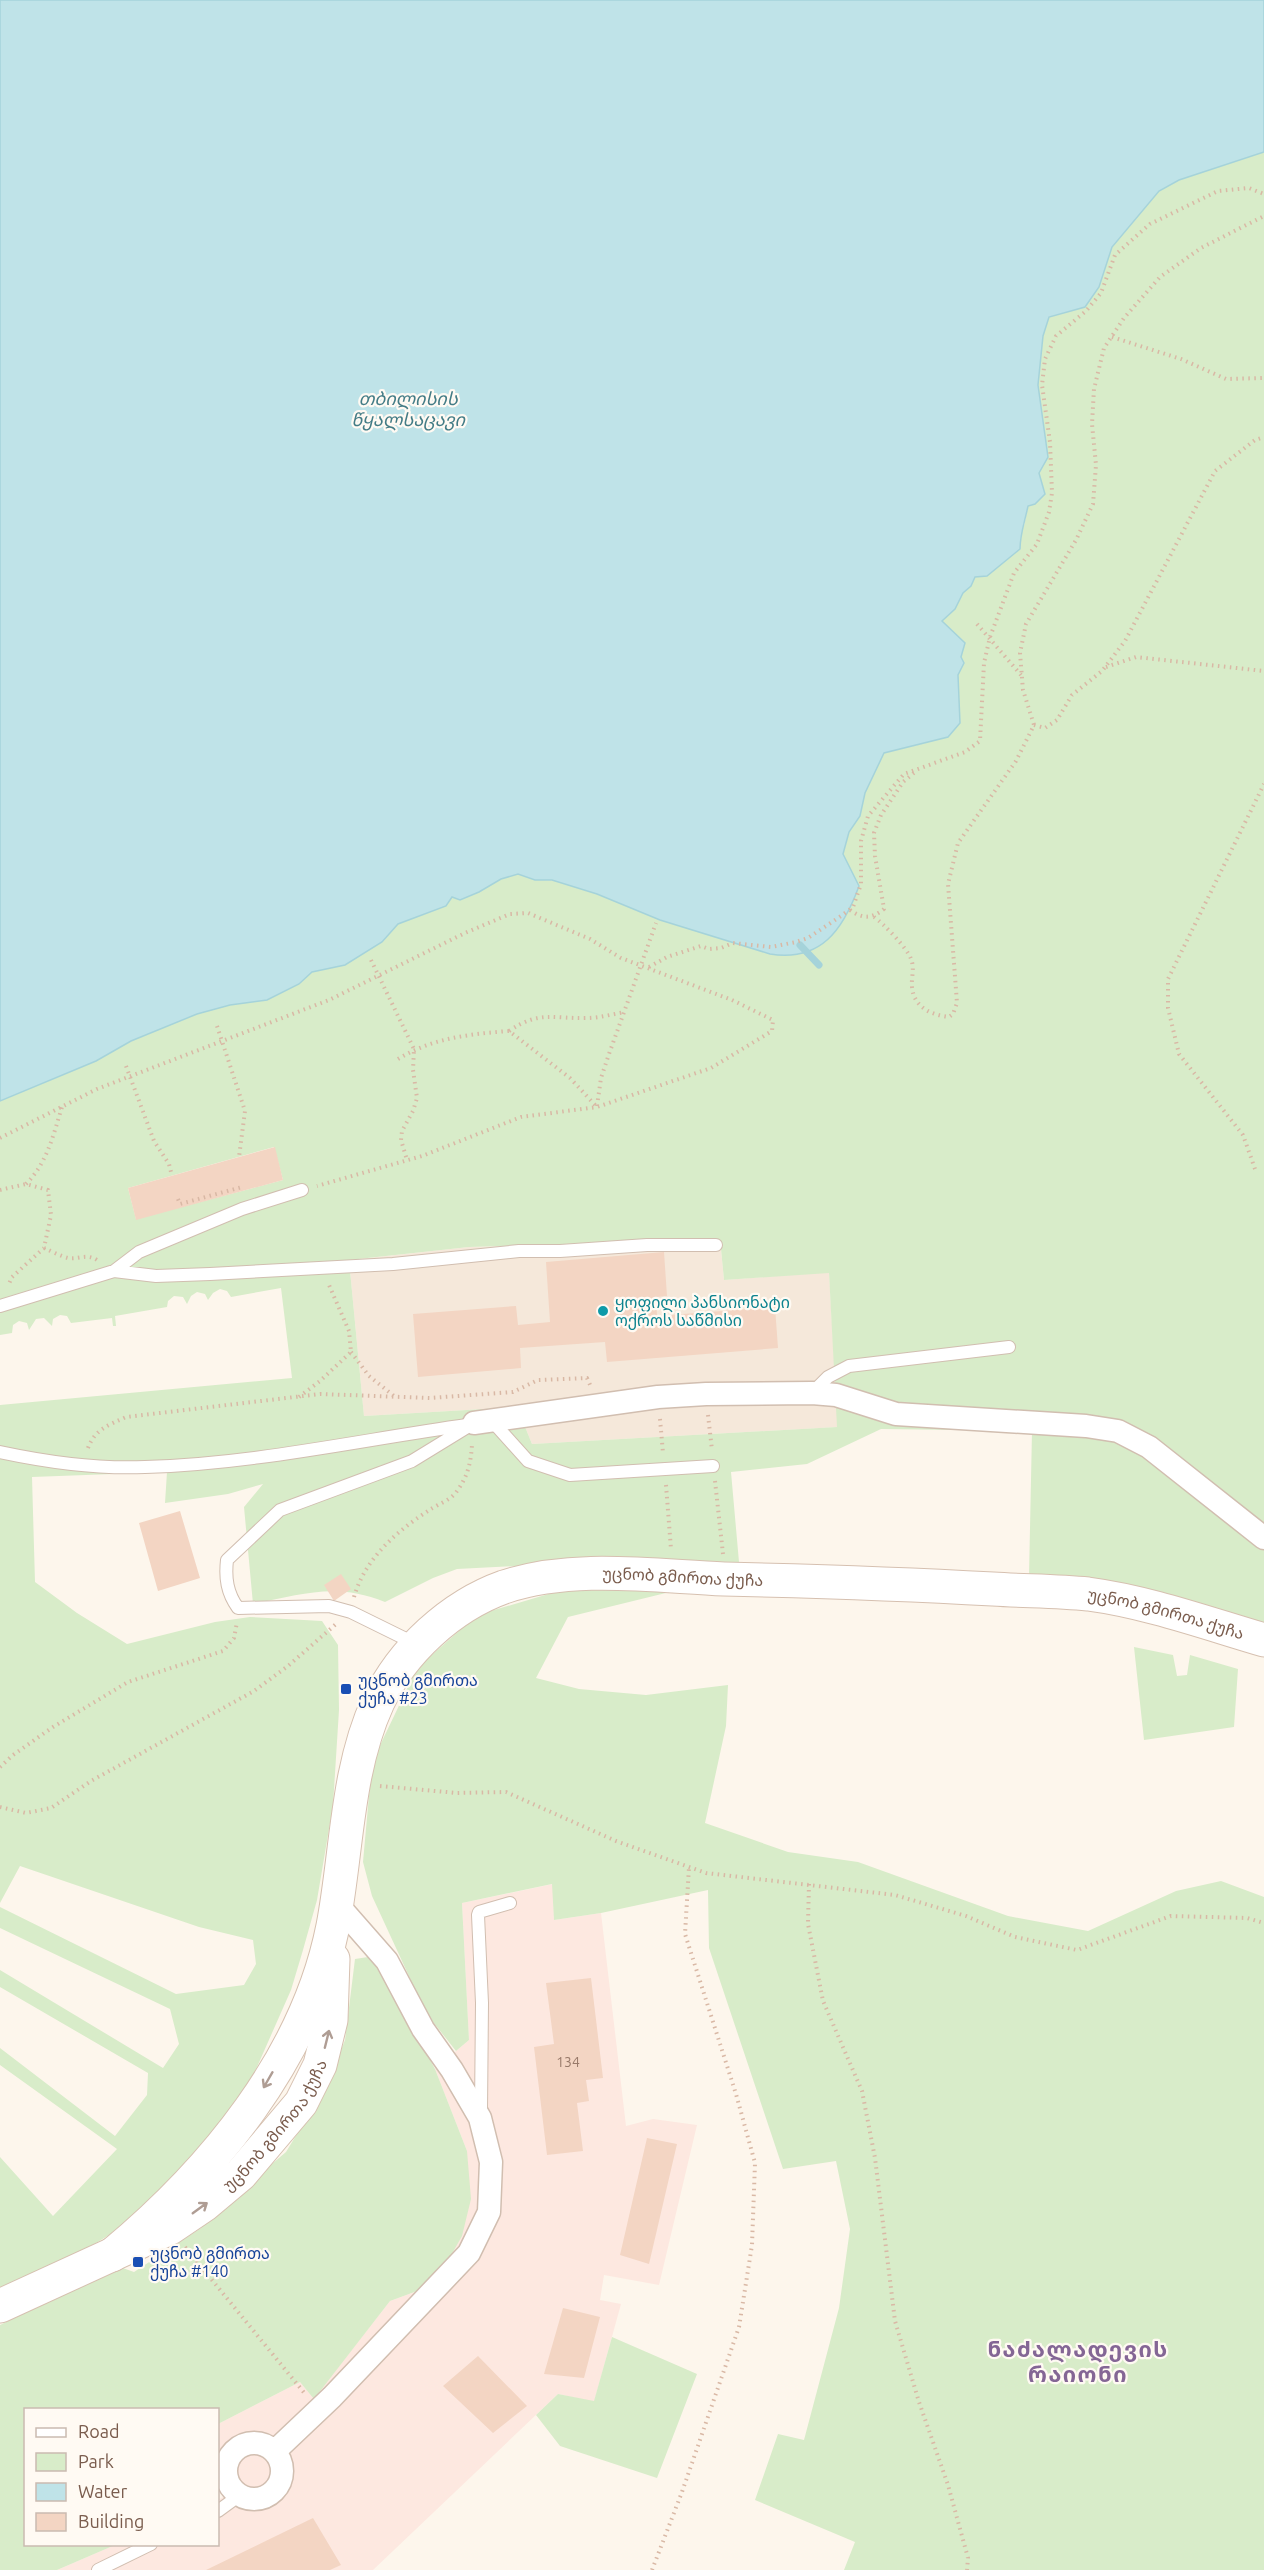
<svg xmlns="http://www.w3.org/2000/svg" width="1264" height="2570" font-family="Ubuntu,'Noto Sans Georgian',sans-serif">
<rect width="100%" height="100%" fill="#fdf6ec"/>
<path fill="#f5e8da" d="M720,1239L724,1280L829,1272L838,1427L532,1444L517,1407L364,1416L349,1260L469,1247Z"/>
<path fill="#fde8e0" d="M553,1884L554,1920L601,1913L626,2126L653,2119L697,2125L659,2285L604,2275L600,2300L621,2304L594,2402L558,2394L373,2570H57L115,2545L218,2544V2500L223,2497L218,2468V2424L300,2382L314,2398L390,2301L428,2287L467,2151L435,2069L469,2040L462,1903Z"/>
<path fill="#d8ecc9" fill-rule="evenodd" d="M1264,152V1625L1100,1579L1029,1577L1032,1431L881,1429L807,1464L731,1472L739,1562L618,1561L457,1569L433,1578L385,1602C336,1582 303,1594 253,1604L244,1507L263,1484L228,1494L165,1503L167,1472L32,1477L35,1582L77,1613L127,1644L215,1622L250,1617L322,1621L338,1645L339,1710L333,1805L317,1900L303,1950L291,1990L253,2076L226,2118L194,2155L122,2227L49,2272L0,2296V2157L53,2216L117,2149L0,2065V2048L115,2136L147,2095L148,2073L0,1987V1970L163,2068L179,2044L170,2009L0,1928V1907L176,1994L244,1985L256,1964L253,1940L199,1927L20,1866L0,1903V1405L292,1378L281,1288L231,1297L227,1291L220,1289L213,1293L208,1300L205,1294L197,1292L191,1296L187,1304L183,1297L174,1296L168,1301L167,1307L115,1316L116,1326H113L112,1318L71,1323L67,1316L60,1315L53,1319L52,1326L44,1318L36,1319L29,1330L27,1323L19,1321L13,1325L12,1333L0,1335V1101L96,1061L131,1041L149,1034L146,1023L299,984L312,972L345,965L382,942L398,924L446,906L452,897L460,900C474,894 504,874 517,874C522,874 530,878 535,880L859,886L843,854L849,832L860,816L865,793L884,753L925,743L959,701L958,675L964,663L961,657L965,643L942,621L955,609L963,593L971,586L975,577L1024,526L1028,506L1039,473L1048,456L1038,385L1043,336L1049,317L1085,307L1099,287L1112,247L1159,191L1179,180ZM274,1147L283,1180L136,1219L128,1188ZM720,1239L724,1280L829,1273L837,1427L532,1444L517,1407L364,1416L349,1260L469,1247Z
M562,1590H678L568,1617L536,1678L579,1689L646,1695L728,1685L726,1726L705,1823L788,1852L858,1862L1008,1916L1088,1931L1176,1891L1221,1881L1264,1897V2570H844L855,2542L755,2500L778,2434L804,2440L839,2308L850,2229L836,2161L783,2169L709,1948L708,1890L601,1913L554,1920L552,1884L462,1903L469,2040L456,2051L426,2013L372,1896L363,1862L372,1762L417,1668L477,1615Z
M1134,1647L1173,1655L1177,1676L1187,1675L1190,1655L1238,1669L1234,1727L1144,1740Z
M368,1957L383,1972L435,2069L467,2151L471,2199L462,2236L445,2266L428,2287L390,2301L314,2399L300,2382L218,2424V2410H26V2544L115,2545L57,2570H0V2325L120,2267L134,2272L201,2228L212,2215L286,2152L328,2083L345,2040L355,1959Z
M612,2337L697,2374L657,2478L560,2446L536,2415L558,2394L594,2401Z"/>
<path fill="#bfe3e8" stroke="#a5d3da" stroke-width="1.5" d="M0,0H1264V152L1179,180L1159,191L1112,247L1099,287L1085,307L1049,317L1043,336L1038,385L1048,457L1039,473L1045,494L1035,504L1028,506C1025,521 1020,534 1020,549L987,576L975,577L971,586L963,593L955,609L942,621L965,643L961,657L964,663L958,675L960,723L948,737L884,753L865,793L860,816L849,832L843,854L859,886C843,930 821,962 770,954L660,920L597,894L552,880H535L518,874L501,879L479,892L460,900L452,897L446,906L398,924L382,942L345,965L312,972L299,984L267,1000L230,1005L197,1014L131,1041L96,1061L0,1101Z"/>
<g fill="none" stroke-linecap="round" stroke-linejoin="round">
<path stroke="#a5d3da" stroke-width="7" d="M800,945L819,965"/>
</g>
<path fill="#f3d5c3" d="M275,1147L283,1180L136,1220L128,1188Z
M664,1252L667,1296L656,1297L657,1316L775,1307L778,1348L607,1362L605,1342L520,1348L521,1368L418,1377L413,1314L516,1306L518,1325L550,1322L546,1262Z
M180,1511L200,1578L158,1591L139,1523Z
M341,1574L351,1589L334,1601L324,1585Z
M591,1978L603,2078L586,2080L589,2101L577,2103L583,2151L547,2155L534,2047L554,2044L546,1983Z
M647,2138L677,2144L649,2264L620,2255Z
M563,2308L600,2317L584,2378L544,2374Z
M478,2356L527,2406L493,2433L443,2386Z
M313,2518L341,2565L330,2570H206Z"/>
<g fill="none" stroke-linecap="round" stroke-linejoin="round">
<defs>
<path id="lane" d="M114,1271L156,1276L210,1274L393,1264L519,1251H560L647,1245H716
M0,1306L114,1271L139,1252L242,1209L302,1190
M812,1393L828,1377L849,1366L1009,1347
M492,1421L528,1461L570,1475L713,1466
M0,1452C47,1462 98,1469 145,1467C253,1464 360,1440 467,1425
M416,1644L351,1612L329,1606L238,1608C227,1593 225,1578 227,1560L280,1510L412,1461L474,1423
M481,2111L482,2003L478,1915L479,1912L510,1903
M218,2511L240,2495
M98,2570L151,2544"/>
<path id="street" d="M474,1423L658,1397L706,1394L812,1393L836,1395L896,1414L1086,1426L1118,1431L1149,1447L1264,1538
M226 2471a28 28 0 1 1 56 0a28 28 0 1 1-56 0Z
M275,2451L332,2397L469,2253L489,2212L491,2162L480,2118L452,2070L423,2029L387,1961L337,1904"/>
<g id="secondary">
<path id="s1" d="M112,2255C212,2172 307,2058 333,1926C347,1853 346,1771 378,1702C402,1651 451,1606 504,1587C573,1564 653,1576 724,1579C814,1581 904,1584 993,1589C1024,1591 1057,1591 1088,1594C1148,1602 1206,1623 1264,1640"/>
<path id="s2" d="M0,2306L170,2228L204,2205L241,2174L301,2103L320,2065L331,2020L333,1959"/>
</g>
</defs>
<use href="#lane" stroke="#d1beb0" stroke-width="14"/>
<use href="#street" stroke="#d1beb0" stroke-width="25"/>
<use href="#secondary" stroke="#d6c0b0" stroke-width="35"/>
<path stroke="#d9b8a5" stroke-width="4" stroke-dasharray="1.5 4.5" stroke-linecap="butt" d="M1112,337L1181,359L1226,379L1264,378
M977,624L1021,675
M1106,667L1136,657L1264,671
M1034,725L1045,728L1057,720L1072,695L1102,671L1125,641L1215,471L1255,440L1264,437
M850,910C863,919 871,919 884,909L875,856L874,833L881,815L903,782L915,772
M874,917C883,923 908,949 911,959C915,969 911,977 912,987C914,1008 932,1015 949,1017L953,1014L957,1003L948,884L958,843L1016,761L1034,725L1023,690L1020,653L1026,624L1076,540L1093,504L1096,465L1092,424L1094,389L1104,348L1124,318L1160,277L1201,248L1264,216
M371,960L414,1049L413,1070L417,1098L413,1111L402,1131L401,1140L407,1160
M649,967L667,957L701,946L709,949L721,948L733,943L771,947L796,942L808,938L841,916L853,907L861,884V841L868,816L904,774L965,752L980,741L984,663L990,637L1014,573L1037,544L1049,512L1052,493L1050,442L1042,385L1045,359L1056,336L1086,311L1101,293L1115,255L1150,224L1218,191L1249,188L1264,194
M217,1026L245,1111L239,1157
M509,1031C540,1010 553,1019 587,1018C599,1018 613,1014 625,1012
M398,1059C432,1038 470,1034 509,1031L570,1078L596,1106
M126,1066L154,1141L169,1164L172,1176
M597,1106L601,1078L609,1054L656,923
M0,1138L97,1089L329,1000L465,933L510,914L528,913L590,939L621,958L732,1000L773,1020L772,1031L711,1068L597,1107L521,1117L422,1156L317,1186
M1255,1169L1243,1135L1179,1054L1168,1008V979L1264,784
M26,1184C47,1163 53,1136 62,1107
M0,1190L26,1184L48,1190L51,1215L44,1248L12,1277L8,1286
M178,1199L180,1204L242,1187
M44,1248C51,1251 60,1256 68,1258C78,1260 86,1253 97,1260
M351,1352L369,1376L394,1396
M299,1397L320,1381L351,1352L349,1331L329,1285
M708,1415L712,1450
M660,1419L663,1453
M88,1448C95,1429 109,1425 126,1417L320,1394L430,1398L513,1392L538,1380L587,1378L591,1387
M715,1481L723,1554
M666,1485L671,1549
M354,1597C365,1558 398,1530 431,1509C439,1504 452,1499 457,1491C468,1476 471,1462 472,1444
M0,1767L13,1755L53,1727L128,1682L223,1651L234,1638L237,1622
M380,1786L457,1793L506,1792L616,1841L706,1873L895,1895L966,1916L1015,1937L1077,1950L1171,1916L1247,1918L1264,1923
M0,1807L26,1813L51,1808L91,1781L254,1691L288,1666L336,1624
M809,1884L808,1924L823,2001L862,2091L875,2158L895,2321L919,2402L948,2485L968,2558L967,2570
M185,2247L306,2395
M652,2570L682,2492L739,2327L752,2245L755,2163L736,2094L685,1934L689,1867"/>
<use href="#lane" stroke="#fff" stroke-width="12"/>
<use href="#street" stroke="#fff" stroke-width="22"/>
<use href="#secondary" stroke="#fff" stroke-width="33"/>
</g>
<defs><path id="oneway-shaft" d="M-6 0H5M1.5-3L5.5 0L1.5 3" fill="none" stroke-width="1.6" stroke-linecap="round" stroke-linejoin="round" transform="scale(1.5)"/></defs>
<g stroke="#af9d94">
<use href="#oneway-shaft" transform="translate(327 2039) rotate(-76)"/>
<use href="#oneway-shaft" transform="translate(268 2080) rotate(120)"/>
<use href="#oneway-shaft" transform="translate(200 2208) rotate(-36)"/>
</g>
<circle fill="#0f9aa8" stroke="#fffaf3" stroke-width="2" cx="603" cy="1311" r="6"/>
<g fill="#1a4fb4" stroke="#fffaf3" stroke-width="2">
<rect x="340" y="1683" width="12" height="12" rx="3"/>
<rect x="132" y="2256" width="12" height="12" rx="3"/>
</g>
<g text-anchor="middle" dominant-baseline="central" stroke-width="4.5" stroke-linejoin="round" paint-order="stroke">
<g font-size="14" fill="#987a6a">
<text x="568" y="2062">134</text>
</g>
<g font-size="16" fill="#0d838f" stroke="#fffaf3" text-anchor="start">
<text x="615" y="1302">ყოფილი პანსიონატი<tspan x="615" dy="18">ოქროს საწმისი</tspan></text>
</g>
<g font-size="16" fill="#7a5c4d" stroke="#fffaf3">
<text stroke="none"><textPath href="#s1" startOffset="988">უცნობ გმირთა ქუჩა</textPath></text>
<text stroke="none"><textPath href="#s1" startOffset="1474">უცნობ გმირთა ქუჩა</textPath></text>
<text stroke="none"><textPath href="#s2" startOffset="336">უცნობ გმირთა ქუჩა</textPath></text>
</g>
<g font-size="16" fill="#164399" stroke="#fffaf3" text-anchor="start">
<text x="358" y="1680">უცნობ გმირთა<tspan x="358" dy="18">ქუჩა #23</tspan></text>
<text x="150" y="2253">უცნობ გმირთა<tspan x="150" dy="18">ქუჩა #140</tspan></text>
</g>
<g font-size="18" font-style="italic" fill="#437c86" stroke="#fffaf3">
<text x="408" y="398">თბილისის<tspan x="408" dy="21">წყალსაცავი</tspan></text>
</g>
<g font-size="22" font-weight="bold" letter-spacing="1.5" fill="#846695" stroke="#fffaf3">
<text x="1078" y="2348">ნაძალადევის<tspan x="1078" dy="25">რაიონი</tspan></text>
</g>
</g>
<rect x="24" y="2408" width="195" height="138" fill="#fffaf3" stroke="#cabbb1" stroke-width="1.5"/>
<rect x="36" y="2428" width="30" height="9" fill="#ffffff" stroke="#cabbb1" stroke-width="1.5"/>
<text x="78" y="2438" font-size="18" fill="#7a5c4d">Road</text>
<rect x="36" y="2453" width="30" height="18" fill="#d8ecc9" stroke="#cabbb1" stroke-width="1.5"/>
<text x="78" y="2468" font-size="18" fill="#7a5c4d">Park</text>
<rect x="36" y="2483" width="30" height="18" fill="#bfe3e8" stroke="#cabbb1" stroke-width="1.5"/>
<text x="78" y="2498" font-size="18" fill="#7a5c4d">Water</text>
<rect x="36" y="2513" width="30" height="18" fill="#f3d5c3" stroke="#cabbb1" stroke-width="1.5"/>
<text x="78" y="2528" font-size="18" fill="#7a5c4d">Building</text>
</svg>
